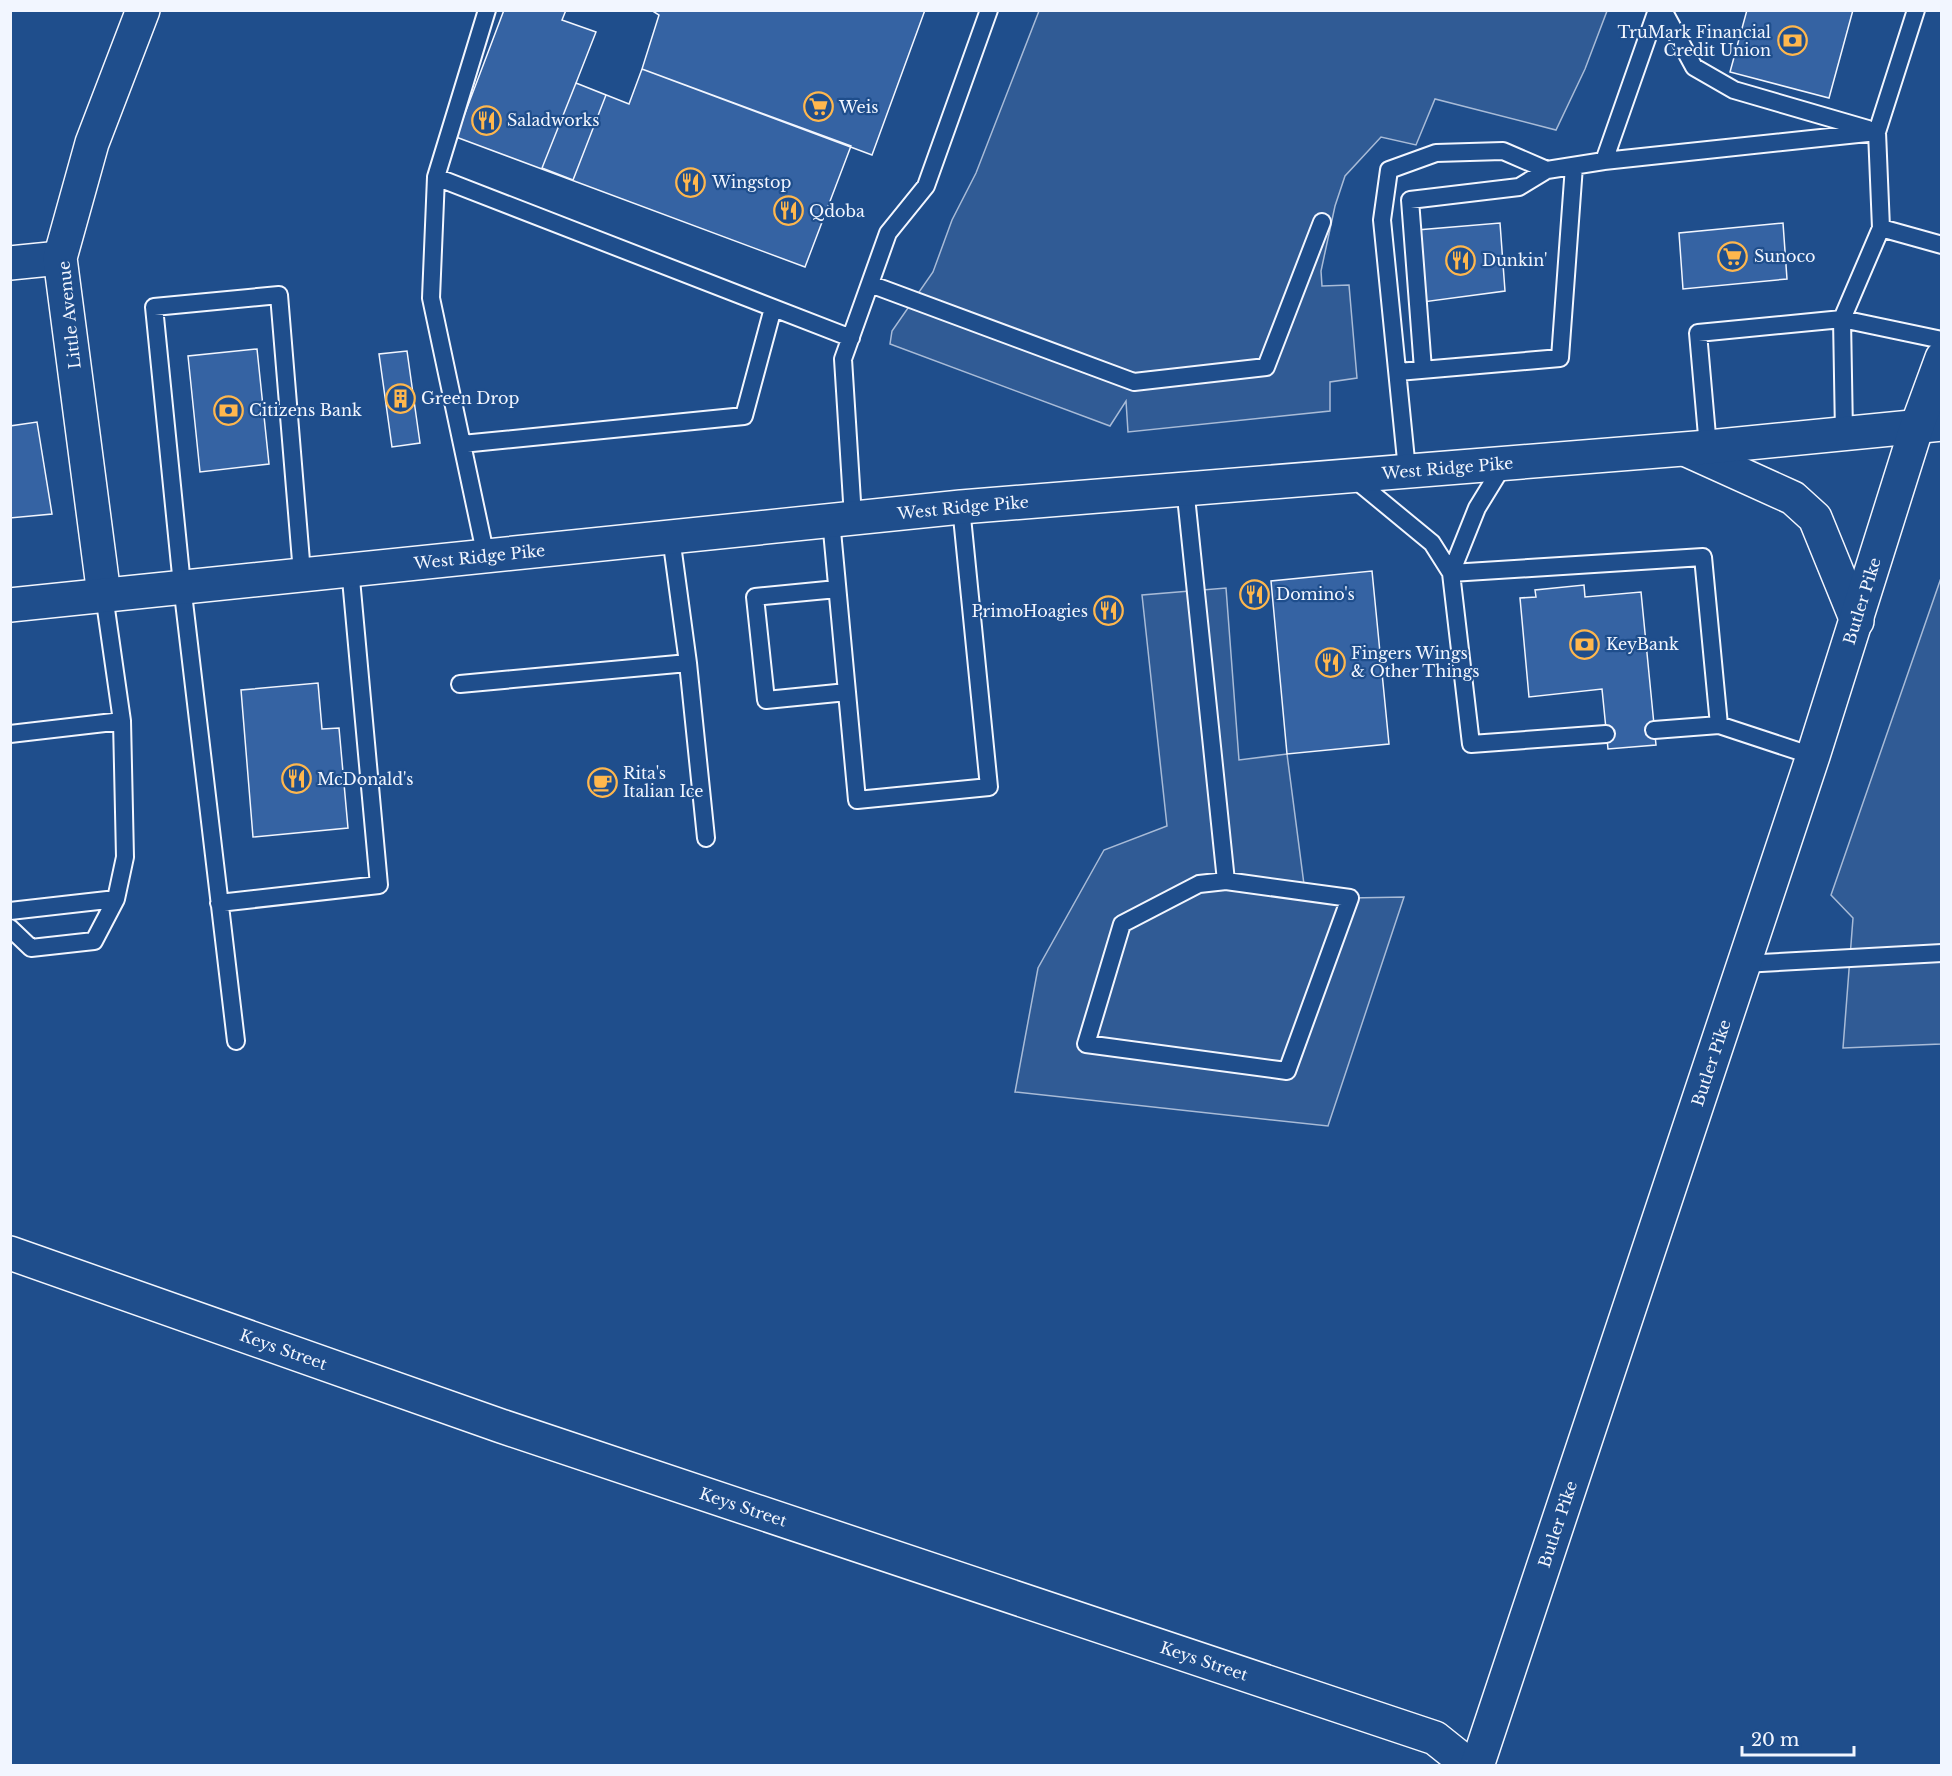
<svg xmlns="http://www.w3.org/2000/svg" width="1952" height="1776" font-family="'Libre Baskerville',serif">
<rect width="100%" height="100%" fill="#1f4e8c"/>
<path fill="#305b95" stroke="#a8bbd7" stroke-width="1.5" d="M1039,11H1607L1585,69L1556,130L1435,99L1416,145L1381,137L1345,176L1335,206L1321,271L1322,286L1349,285L1357,378L1330,382V411L1128,432L1126,401L1110,426L890,344L892,331L933,272L952,220L976,173Z
M1941,578V1044L1843,1048L1853,918L1831,895Z
M1226,588L1239,760L1287,754L1305,892L1350,898L1404,897L1328,1126L1015,1092L1038,968L1104,850L1167,826L1142,595Z"/>
<path fill="#3563a3" stroke="#f2f6ff" stroke-width="1.5" d="M504,10H566L562,20L596,32L576,83L629,104L642,69L851,146L805,267L456,137Z
M651,10H925L872,155L642,69L659,15Z
M1747,10H1853L1829,98L1730,72Z
M576,83L606,95L573,180L542,168Z
M1500,223L1505,291L1423,302L1417,230Z
M1783,223L1787,279L1683,289L1679,233Z
M257,349L269,464L200,472L188,356Z
M407,351L420,443L392,447L379,354Z
M37,422L52,514L10,518V426Z
M1372,571L1389,744L1287,754L1271,581Z
M1584,585L1585,597L1641,592L1656,745L1608,749L1602,689L1529,697L1520,598L1536,597L1535,590Z
M318,683L322,729L339,728L348,828L253,837L241,690Z"/>
<g fill="none" stroke-linecap="round" stroke-linejoin="round">
<defs>
<path id="lane" d="M1663,10L1694,67L1734,90L1868,129
M1604,161L1877,132
M436,177L851,338
M1881,228L1877,132L1916,10
M870,284L1134,382L1266,367L1322,222
M1423,369L1410,200L1519,187L1547,170
M1398,372L1560,358L1574,166
M1844,433L1842,319L1881,228L1942,245
M462,444L744,416L773,308
M1708,447L1698,333L1842,319L1942,340
M1407,470L1382,220L1389,170L1436,153L1503,151L1547,170L1604,161L1657,10
M1352,477L1432,543L1451,573L1471,744L1606,734
M1185,487L1226,881
M853,517L843,359L888,233L926,186L989,10
M831,520L857,800L989,787L961,507
M671,537L688,663L706,838
M486,557L431,298L436,177L487,10
M1451,573L1703,557L1719,725L1813,756
M1451,573L1477,508L1504,464
M837,589L755,597L766,700L847,692
M460,684L688,663
M1654,730L1719,725
M10,734L122,721L104,595
M1226,881L1350,898L1287,1071L1086,1044L1122,924L1199,884Z
M219,903L379,885L350,568
M10,911L116,899L125,857L122,721
M10,928L31,948L94,941L116,899
M1743,964L1942,953
M236,1041L182,585L154,307L279,295L302,573"/>
<g id="street">
<path d="M10,263L60,258"/>
<path d="M104,595L60,258L92,143L143,10"/>
<path id="s1" d="M10,1253L501,1426L1435,1738L1470,1766"/>
</g>
<g id="primary">
<path d="M1687,450L1793,498L1815,518L1857,621"/>
<path id="s2" d="M10,605L961,507L1708,447L1942,424"/>
<path id="s3" d="M1477,1766L1813,756L1917,426L1942,358"/>
</g>
</defs>
<use href="#lane" stroke="#f2f6ff" stroke-width="20"/>
<use href="#street" stroke="#f2f6ff" stroke-width="36"/>
<use href="#primary" stroke="#f2f6ff" stroke-width="36"/>
<use href="#lane" stroke="#1f4e8c" stroke-width="16"/>
<use href="#street" stroke="#1f4e8c" stroke-width="33"/>
<use href="#primary" stroke="#1f4e8c" stroke-width="33"/>
</g>
<defs>
<symbol id="bank-ring" viewBox="-11 -11 22 22"><circle r="9.5" fill="#1f4e8c" stroke="#ffb74d" stroke-width="1.5"/><path d="M-6-4H6V4H-6ZM0-2.3a2.3 2.3 0 1 0 0 4.6a2.3 2.3 0 1 0 0-4.6Z" fill="#ffb74d"/></symbol>
<symbol id="supermarket-ring" viewBox="-11 -11 22 22"><circle r="9.5" fill="#1f4e8c" stroke="#ffb74d" stroke-width="1.5"/><path d="M-6-5.5h2.5l.6 2H6L4.5 2H-2.5L-4.4-4H-6ZM-1.5 3.2a1.3 1.3 0 1 0 .1 0ZM3 3.2a1.3 1.3 0 1 0 .1 0Z" fill="#ffb74d"/></symbol>
<symbol id="restaurant-ring" viewBox="-11 -11 22 22"><circle r="9.5" fill="#1f4e8c" stroke="#ffb74d" stroke-width="1.5"/><path d="M-5-6h1v4h1v-4h1v4h1v-4h1v5L-1.5 .5V6h-2V.5L-5-1ZM5-6V6H3V1.5H1.5Q1.5-4 5-6Z" fill="#ffb74d"/></symbol>
<symbol id="building-ring" viewBox="-11 -11 22 22"><circle r="9.5" fill="#1f4e8c" stroke="#ffb74d" stroke-width="1.5"/><path d="M-4-6H4V6H1V3H-1V6H-4ZM-2.5-4.3h1.7v1.8h-1.7ZM.8-4.3h1.7v1.8H.8ZM-2.5-1h1.7V.8h-1.7ZM.8-1h1.7V.8H.8Z" fill="#ffb74d"/></symbol>
<symbol id="cafe-ring" viewBox="-11 -11 22 22"><circle r="9.5" fill="#1f4e8c" stroke="#ffb74d" stroke-width="1.5"/><path d="M-5.5-4.5H6V0H3Q3 3.5 0 3.5H-2.5Q-5.5 3.5-5.5 0ZM3-3.2v2h1.7v-2ZM-6 4.5H4V6H-6Z" fill="#ffb74d"/></symbol>
</defs>
<g fill-rule="evenodd">
<use href="#bank-ring" x="1776" y="24" width="33" height="33"/>
<use href="#supermarket-ring" x="802" y="90" width="33" height="33"/>
<use href="#restaurant-ring" x="470" y="104" width="33" height="33"/>
<use href="#restaurant-ring" x="674" y="166" width="33" height="33"/>
<use href="#restaurant-ring" x="772" y="194" width="33" height="33"/>
<use href="#supermarket-ring" x="1716" y="240" width="33" height="33"/>
<use href="#restaurant-ring" x="1444" y="244" width="33" height="33"/>
<use href="#building-ring" x="384" y="382" width="33" height="33"/>
<use href="#bank-ring" x="212" y="394" width="33" height="33"/>
<use href="#restaurant-ring" x="1238" y="578" width="33" height="33"/>
<use href="#restaurant-ring" x="1092" y="594" width="33" height="33"/>
<use href="#bank-ring" x="1568" y="628" width="33" height="33"/>
<use href="#restaurant-ring" x="1314" y="646" width="33" height="33"/>
<use href="#restaurant-ring" x="280" y="762" width="33" height="33"/>
<use href="#cafe-ring" x="586" y="766" width="33" height="33"/>
</g>
<g text-anchor="middle" dominant-baseline="central" stroke-width="4.5" stroke-linejoin="round" paint-order="stroke">
<g font-size="16" fill="#f2f6ff" stroke="#1f4e8c" text-anchor="start">
<text x="1771" y="32" text-anchor="end">TruMark Financial<tspan x="1771" dy="18">Credit Union</tspan></text>
<text x="839" y="107">Weis</text>
<text x="507" y="120">Saladworks</text>
<text x="712" y="182">Wingstop</text>
<text x="809" y="211">Qdoba</text>
<text x="1754" y="256">Sunoco</text>
<text x="1482" y="260">Dunkin'</text>
<text x="421" y="398">Green Drop</text>
<text x="249" y="410">Citizens Bank</text>
<text x="1276" y="594">Domino's</text>
<text x="1088" y="611" text-anchor="end">PrimoHoagies</text>
<text x="1606" y="644">KeyBank</text>
<text x="1351" y="653">Fingers Wings<tspan x="1351" dy="18">&amp; Other Things</tspan></text>
<text x="623" y="773">Rita's<tspan x="623" dy="18">Italian Ice</tspan></text>
<text x="317" y="779">McDonald's</text>
</g>
<g font-size="16" fill="#f2f6ff" stroke="#1f4e8c">
<text transform="translate(69 315) rotate(-96)">Little Avenue</text>
<text stroke="none"><textPath href="#s2" startOffset="1444">West Ridge Pike</textPath></text>
<text stroke="none"><textPath href="#s2" startOffset="958">West Ridge Pike</textPath></text>
<text stroke="none"><textPath href="#s2" startOffset="472">West Ridge Pike</textPath></text>
<text stroke="none"><textPath href="#s3" startOffset="1227">Butler Pike</textPath></text>
<text stroke="none"><textPath href="#s3" startOffset="741">Butler Pike</textPath></text>
<text stroke="none"><textPath href="#s1" startOffset="290">Keys Street</textPath></text>
<text stroke="none"><textPath href="#s1" startOffset="776">Keys Street</textPath></text>
<text stroke="none"><textPath href="#s3" startOffset="255">Butler Pike</textPath></text>
<text stroke="none"><textPath href="#s1" startOffset="1262">Keys Street</textPath></text>
</g>
</g>
<rect width="1952" height="1776" fill="none" stroke="#f2f6ff" stroke-width="24"/>
<path d="M1742 1746v9h112v-9" fill="none" stroke="#f2f6ff" stroke-width="3"/>
<text x="1751" y="1746" font-size="18" fill="#f2f6ff" stroke="#1f4e8c" stroke-width="4.5" paint-order="stroke">20 m</text>
</svg>
